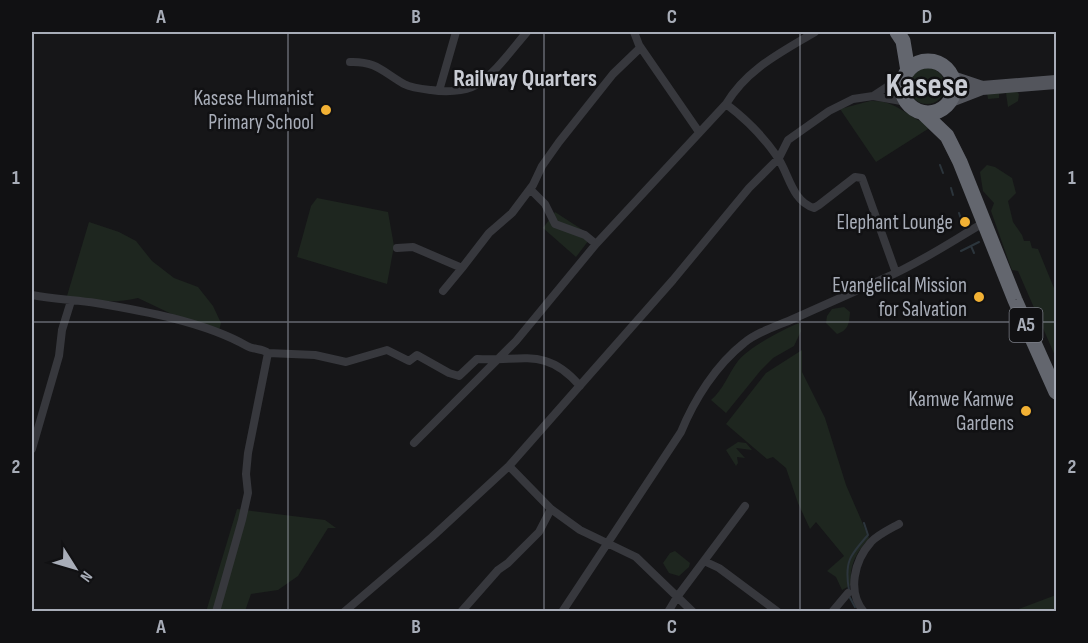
<svg xmlns="http://www.w3.org/2000/svg" width="1088" height="643" font-family="'Sofia Sans Condensed',sans-serif">
<rect width="100%" height="100%" fill="#161618"/>
<path fill="#1e261f" d="M909 86a18 18 0 1 1 36 0a18 18 0 1 1-36 0Z
M1016,91L1019,94L1018,101L1008,107L1006,93L999,94V98L988,99L987,93Z
M870,101C887,100 896,106 910,115C916,120 924,122 931,127L876,162L840,109Z
M987,165L995,167L1012,178L1016,193L1008,201L1013,222L1022,235L1024,241H1030L1032,248L1038,249L1056,293V358L1018,271L1012,270L1010,265L991,211L994,203L983,191L980,172Z
M317,198L388,212L394,246L387,284L297,257L311,206Z
M555,212L592,236L576,257L543,228Z
M89,222L119,232L136,241L152,261L174,278L198,287L213,306L221,323L219,331L180,318L138,298C113,304 91,301 67,296Z
M844,307L850,312C849,323 849,330 837,334L826,323L827,316L832,309Z
M799,323L801,331L794,346L773,358L761,370L726,413L711,400C724,389 728,374 738,361C749,347 782,330 799,323Z
M802,350V372L825,418L846,485L869,538C856,553 849,565 851,585L842,590L836,577L827,571L844,556L816,522L810,529L798,503L786,468L773,457L767,459L726,424L766,373Z
M738,442L746,443L752,450L736,448L745,458L737,457L738,463L736,466L726,450Z
M237,509L325,520L336,528H328L298,576L278,590L251,594L245,611L206,612Z
M675,551L690,563L689,567L679,576L669,573L663,563L670,553Z
M1056,595V611H1013Z"/>
<g fill="none" stroke-linecap="round" stroke-linejoin="round">
<path stroke="#2c353c" stroke-width="2" d="M940,165L943,173
M951,188L953,195
M959,213L964,228
M971,246L974,253
M961,251L979,242
M849,590C844,562 850,555 868,535L864,523
M849,596L855,607"/>
<path stroke="#37383d" stroke-width="8" d="M634,32L639,45L699,132
M815,32C780,53 747,69 726,104C746,119 762,135 776,155C789,172 791,201 814,208L819,205L855,177L862,178L896,273
M350,62C376,61 383,72 404,84C412,88 422,89 431,90C444,92 464,92 476,85C494,75 513,48 527,32
M439,91L456,32
M873,96L905,75
M530,189L545,204L555,224L585,235L596,244
M397,248L413,247L462,268L489,233L512,213L533,185L542,166L559,142L613,74L640,48
M443,291L462,268
M32,295C53,299 75,300 96,303C144,311 205,322 247,346C254,350 262,348 268,353L315,355L346,362L387,350L409,361L417,355L449,373L459,376L477,359C522,362 546,346 580,386
M414,443L516,341L596,244L726,104
M32,449L59,356L62,330L71,301
M509,466L551,509L580,530L636,557L693,612
M704,561L719,568L778,612
M216,612L242,520L248,493L246,474L248,453L268,353
M344,612L432,537L509,466L673,280L749,188L779,158L788,140L829,111L853,99L873,96L907,102
M461,612L498,570L508,563L539,532L551,509
M562,612L681,432C694,400 716,365 744,343C757,332 777,326 793,319C824,305 854,292 885,278C920,263 952,241 985,222
M668,612L677,597L745,506
M832,612L848,593
M864,612C847,592 854,561 871,542C879,534 890,529 899,524"/>
<path stroke="#53555c" stroke-width="14" d="M952,78L982,88
M951,100L982,88L1056,82"/>
<path stroke="#63666e" stroke-width="15" d="M897,32L903,41L908,71
M902 87a26 26 0 1 1 52 0a26 26 0 1 1-52 0Z
M923,113L947,136L960,162L1015,300L1056,392"/>
</g>
<path fill="none" stroke="#a8adb8" stroke-width="1.5" stroke-opacity="0.55" d="M288,32V612M544,32V612M800,32V612M32,322H1056"/>
<g fill="#f2b134" stroke="#111113" stroke-width="2">
<circle cx="326" cy="110" r="6"/>
<circle cx="965" cy="222" r="6"/>
<circle cx="979" cy="297" r="6"/>
<circle cx="1026" cy="411" r="6"/>
</g>
<g text-anchor="middle" dominant-baseline="central" stroke-width="5" stroke-linejoin="round" paint-order="stroke">
<rect fill="#111113" stroke="#7b7e86" stroke-width="1.5" x="1009.5" y="308" width="33" height="34" rx="4.5"/>
<g font-size="20" font-weight="bold" fill="#a8adb8">
<text x="1026" y="325">A5</text>
</g>
<g font-size="21" fill="#a8adb8" stroke="#111113" text-anchor="end">
<text x="314" y="98">Kasese Humanist<tspan x="314" dy="24">Primary School</tspan></text>
<text x="953" y="222">Elephant Lounge</text>
<text x="967" y="285">Evangelical Mission<tspan x="967" dy="24">for Salvation</tspan></text>
<text x="1014" y="399">Kamwe Kamwe<tspan x="1014" dy="24">Gardens</tspan></text>
</g>
<g font-size="24" font-weight="bold" fill="#c9ccd4" stroke="#111113">
<text x="525" y="78">Railway Quarters</text>
</g>
<g font-size="33" font-weight="bold" fill="#c9ccd4" stroke="#111113">
<text x="927" y="86">Kasese</text>
</g>
</g>
<rect width="1088" height="643" fill="none" stroke="#111113" stroke-width="66"/>
<g transform="translate(75 568) rotate(127)" stroke="#111113" stroke-width="4.5" paint-order="stroke">
<path d="M0-4.5L10 22L0 15L-10 22Z" fill="#a8adb8"/>
<text y="-9" font-size="16" font-weight="bold" text-anchor="middle" fill="#a8adb8">N</text>
</g>
<rect x="33" y="33" width="1022" height="577" fill="none" stroke="#a8adb8" stroke-width="2"/>
<g font-size="20" text-anchor="middle" font-weight="bold" fill="#a8adb8">
<text x="161" y="23">A</text>
<text x="416" y="23">B</text>
<text x="672" y="23">C</text>
<text x="927" y="23">D</text>
<text x="16" y="184">1</text>
<text x="1072" y="184">1</text>
<text x="16" y="473">2</text>
<text x="1072" y="473">2</text>
<text x="161" y="633">A</text>
<text x="416" y="633">B</text>
<text x="672" y="633">C</text>
<text x="927" y="633">D</text>
</g>
</svg>
